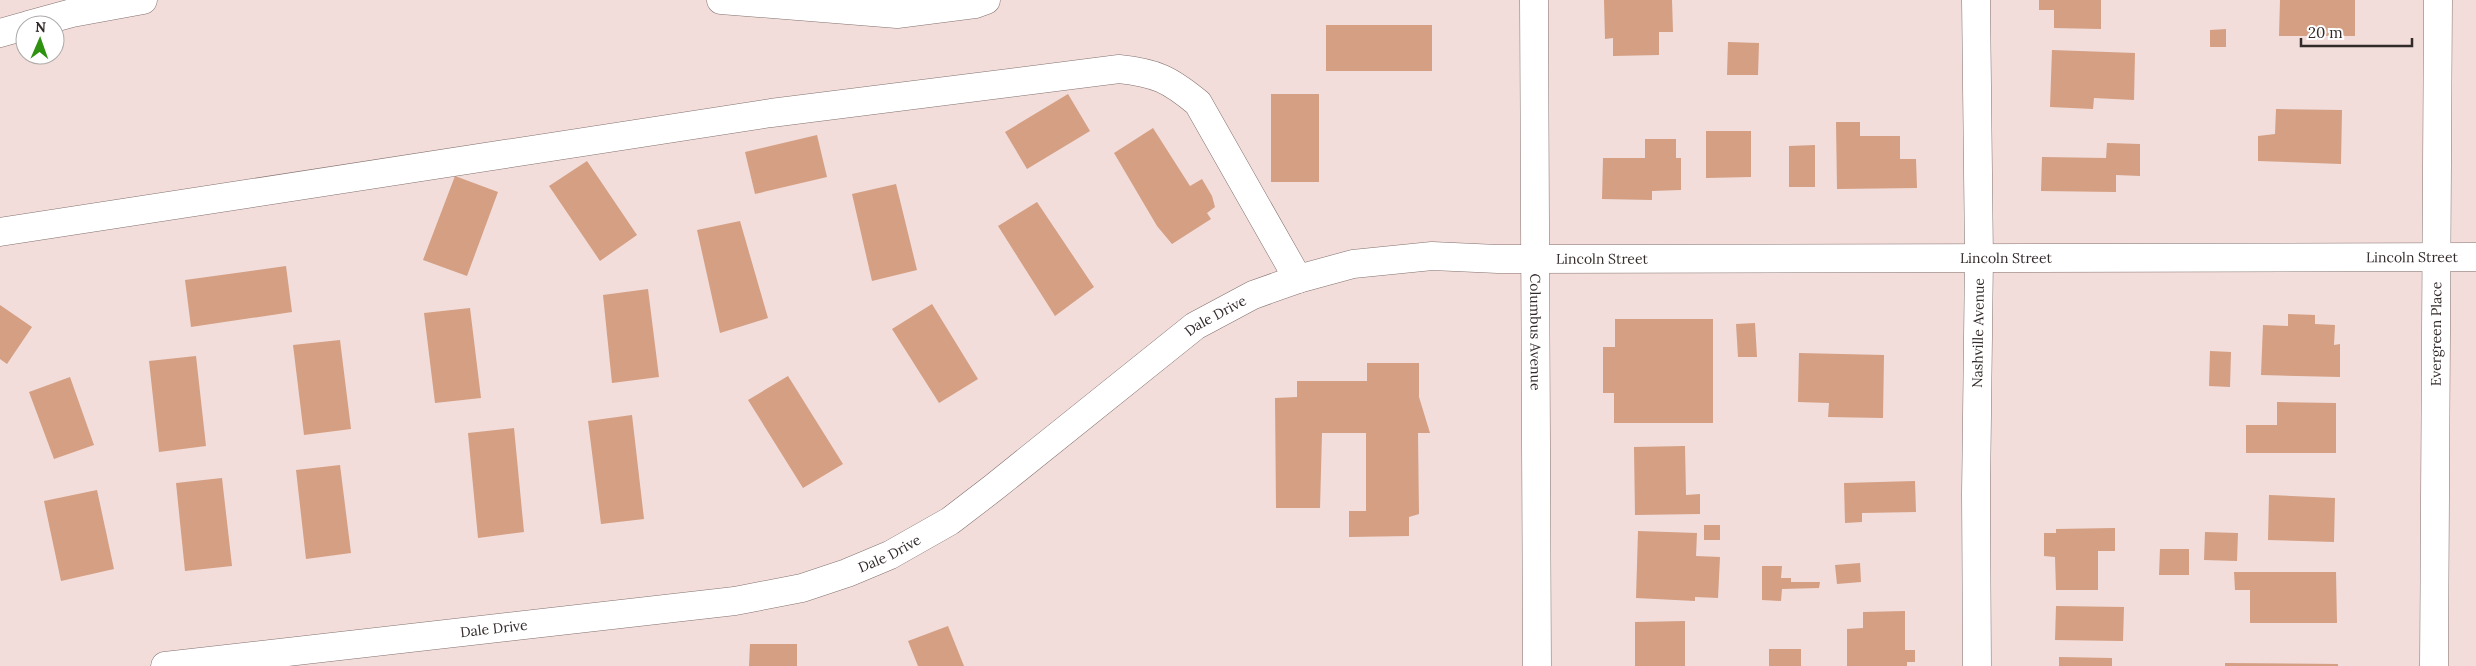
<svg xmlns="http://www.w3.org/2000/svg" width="2476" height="666" font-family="Lora,serif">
<rect width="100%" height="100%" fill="#f2ddda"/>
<path fill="#d49f83" d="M1604,0H1672L1673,32H1659V55L1613,56V38L1605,39Z
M2039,0H2101V29L2054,28V10H2039Z
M2280,0H2355V36H2279Z
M1326,25H1432V71H1326Z
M2226,29V47H2210V30Z
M1728,42L1759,43L1758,75H1727Z
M2052,50L2135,53L2134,100L2094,98L2093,109L2050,107Z
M1068,94L1090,131L1027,169L1005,132Z
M1271,94H1319V182H1271Z
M2276,109L2342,110L2341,164L2258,161V136L2275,134Z
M1836,122H1860V136H1900V159H1916L1917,188L1837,189Z
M1153,128L1190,186L1202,179L1212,196L1215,207L1207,213L1211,219L1172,244L1157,226L1114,153Z
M1706,131H1751V177L1706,178Z
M817,135L827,177L755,194L745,152Z
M1645,139H1676V158H1681V190L1652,191V200L1602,199L1603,158H1645Z
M2107,143L2140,144V176L2116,175V192L2041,191L2042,157L2106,158Z
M1815,145V187H1789V146Z
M587,161L637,235L600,261L549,186Z
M455,176L498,192L467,276L423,260Z
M896,184L917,270L872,281L852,194Z
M1037,202L1094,287L1055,316L998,226Z
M740,221L768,318L720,333L697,230Z
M286,266L292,312L191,327L185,280Z
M648,289L659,377L612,383L603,295Z
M932,304L978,379L939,403L892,329Z
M0,305L32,327L7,364L0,359Z
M470,308L481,398L435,403L424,313Z
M2288,314L2315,315V324L2335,325L2334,345L2340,344V377L2261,375L2263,325L2288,326Z
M1615,319H1713V423H1614V393H1603V347H1615Z
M1755,323L1757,357H1738L1736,324Z
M340,340L351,429L304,435L293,345Z
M2210,351L2231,352L2230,387L2209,386Z
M1799,353L1884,355L1883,418L1828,417L1829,403L1798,402Z
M196,356L206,446L159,452L149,361Z
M1367,363H1419V397L1430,433H1418L1419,514L1409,517V536L1349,537V511H1366V433H1322L1320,508H1276L1275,398L1297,397V381H1367Z
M788,376L843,464L803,488L748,400Z
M70,377L94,445L54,459L29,392Z
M2277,402L2336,403V453H2246V425H2277Z
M632,415L644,519L601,524L588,421Z
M514,428L524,532L478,538L468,433Z
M1685,446L1686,495L1700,494V514L1635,515L1634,447Z
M340,465L351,553L306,559L296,470Z
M222,478L232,566L185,571L176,483Z
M1915,481L1916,512L1862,513V522L1845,523L1844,483Z
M97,490L114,569L61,581L44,501Z
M2269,495L2335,498L2334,542L2268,540Z
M1704,525H1720V540H1704Z
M2115,528V551H2098V590H2056L2055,557L2044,556V533H2056V529Z
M1638,531L1697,533L1696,556L1720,557L1718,598L1695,597V601L1636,598Z
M2205,532L2238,533L2237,561L2204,560Z
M2160,549H2189V575H2159Z
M1860,563L1861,582L1837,584L1835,565Z
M1762,566H1782L1781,578H1791V582H1820L1819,588L1782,589L1781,601L1762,600Z
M2234,572H2336L2337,623H2250V590H2235Z
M2056,606L2124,607L2123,641L2055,640Z
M1905,611V650H1915V662H1907V666H1847V629L1863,628V612Z
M1685,621V666H1635V622Z
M948,626L964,666H918L908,641Z
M750,644H797V666H749Z
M1769,649H1801V666H1769Z
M2059,657L2112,658V666H2059Z
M2225,663L2338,664V666H2225Z"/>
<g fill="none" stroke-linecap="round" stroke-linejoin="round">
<defs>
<g id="minor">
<path id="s1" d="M1534,0L1537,666"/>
<path d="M1976,0L1979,258L1976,494L1977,666"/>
<path d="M0,232L771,113L1119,69C1156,73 1169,79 1198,103L1298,279"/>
<path id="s2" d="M165,666L735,601L802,588L847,573L890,555L950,521L993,488L1195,326L1253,295L1298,279L1353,264L1432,256L1498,259L2476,257"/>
<path id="s3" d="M2434,666L2438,0"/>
</g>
<path id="highway" d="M721,0L897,14L975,4L986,0
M28,25L72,13L143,0
M0,33L25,26"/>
</defs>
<use href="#minor" stroke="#83716e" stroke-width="29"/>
<use href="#highway" stroke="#83716e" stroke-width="29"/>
<use href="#minor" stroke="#fff" stroke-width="28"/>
<use href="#highway" stroke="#fff" stroke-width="28"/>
</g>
<g text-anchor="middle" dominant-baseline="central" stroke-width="4" stroke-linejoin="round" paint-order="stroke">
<g font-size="14" fill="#332b2a" stroke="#fff">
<text stroke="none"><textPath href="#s2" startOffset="2348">Lincoln Street</textPath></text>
<text stroke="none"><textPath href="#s2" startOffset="1942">Lincoln Street</textPath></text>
<text stroke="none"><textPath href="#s2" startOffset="1538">Lincoln Street</textPath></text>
<text stroke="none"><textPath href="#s2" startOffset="1141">Dale Drive</textPath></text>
<text stroke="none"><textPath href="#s1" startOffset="332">Columbus Avenue</textPath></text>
<text transform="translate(1978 333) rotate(-89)">Nashville Avenue</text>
<text stroke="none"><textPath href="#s3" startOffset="332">Evergreen Place</textPath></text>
<text stroke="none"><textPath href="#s2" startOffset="736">Dale Drive</textPath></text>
<text stroke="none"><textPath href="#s2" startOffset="331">Dale Drive</textPath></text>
</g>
</g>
<g transform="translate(40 40) rotate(2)"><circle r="24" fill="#ffffff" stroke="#adaaaa"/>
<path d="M0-4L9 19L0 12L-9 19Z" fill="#2f9110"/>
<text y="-8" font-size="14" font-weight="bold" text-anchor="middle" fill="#332b2a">N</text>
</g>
<path d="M2301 38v8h111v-8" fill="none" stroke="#332b2a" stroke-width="2.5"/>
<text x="2308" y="38" font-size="15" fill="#332b2a" stroke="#ffffff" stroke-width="4" paint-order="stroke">20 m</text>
</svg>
